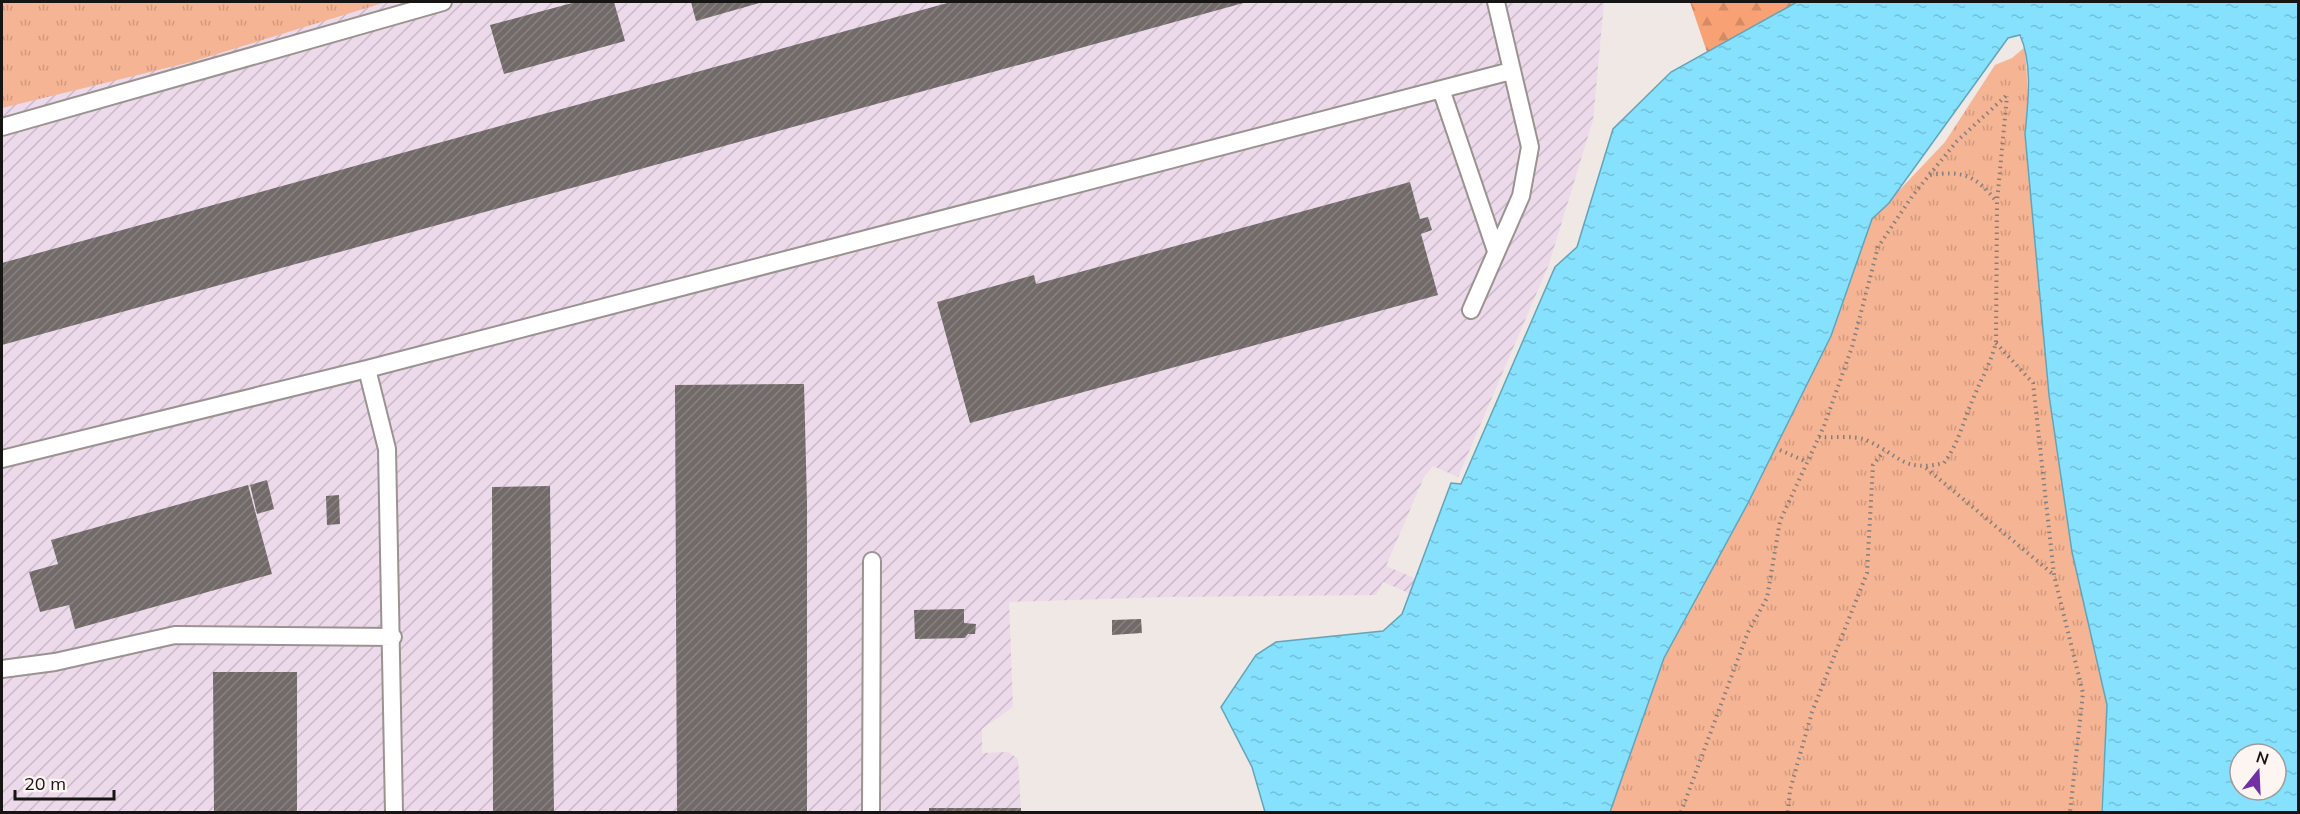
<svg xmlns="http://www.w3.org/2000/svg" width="2300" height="814" font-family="Mulish,sans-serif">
<defs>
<pattern id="industrial-furrows" width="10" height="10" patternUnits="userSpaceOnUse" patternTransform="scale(1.5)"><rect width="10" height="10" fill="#ecd9ea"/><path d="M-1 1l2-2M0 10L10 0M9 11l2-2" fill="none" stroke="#cab9c8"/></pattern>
<pattern id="grass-tufts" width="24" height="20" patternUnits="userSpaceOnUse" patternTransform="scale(1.5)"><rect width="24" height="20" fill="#f5b494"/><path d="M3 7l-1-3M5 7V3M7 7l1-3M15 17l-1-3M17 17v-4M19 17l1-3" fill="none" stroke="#d19a7f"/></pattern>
<pattern id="forest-firs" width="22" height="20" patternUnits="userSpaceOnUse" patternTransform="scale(1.5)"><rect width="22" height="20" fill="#f8a174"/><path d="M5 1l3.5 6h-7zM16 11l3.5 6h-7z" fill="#d48a64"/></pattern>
<pattern id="water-ripples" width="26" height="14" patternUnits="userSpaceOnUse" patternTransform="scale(1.5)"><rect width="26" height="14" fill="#85e1fe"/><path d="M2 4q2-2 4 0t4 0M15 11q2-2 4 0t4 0" fill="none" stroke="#72c0d9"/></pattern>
<pattern id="building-hatch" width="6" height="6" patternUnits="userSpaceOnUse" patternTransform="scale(1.5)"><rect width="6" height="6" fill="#716a68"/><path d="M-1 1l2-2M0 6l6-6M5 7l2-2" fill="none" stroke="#878280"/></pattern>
</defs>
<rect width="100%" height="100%" fill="#f0e8e4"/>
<path fill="url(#industrial-furrows)" d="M2,2H1604L1593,120L1549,264L1458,477L1433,466L1424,477L1386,566L1417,579L1411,594L1383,582L1376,595L1167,597L1009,602L1013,707L982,729V753L1008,752L1018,759L1021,812H2Z"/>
<path fill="url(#grass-tufts)" d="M2,2H386L191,62L2,108Z
M2025,47L2028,95L2025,134L2050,393L2107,705L2101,812H1610L1664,658L1748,503L1831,336L1872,219L1945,142L1995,65L2012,58Z"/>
<path fill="url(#forest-firs)" d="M1690,2H1797L1707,52Z"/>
<path fill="url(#water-ripples)" stroke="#64a4b8" stroke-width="1.5" fill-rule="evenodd" d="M1797,2H2298V812H2102L2107,705L2072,552L2049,395L2025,134C2028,103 2033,64 2020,35L2008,38L1889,203L1872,219L1831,336L1748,503L1664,658L1610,812H1265L1252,767L1221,707L1256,655L1276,642L1383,631L1402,614L1451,483L1461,484L1555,267L1577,247L1613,129L1671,72ZM2240,754H2276V790H2240Z"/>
<path fill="url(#building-hatch)" d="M576,2H614L625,41L504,74L490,25Z
M691,2H763L696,21Z
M951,2H1247L2,345V263Z
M1410,182L1420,219L1428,217L1432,230L1421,234L1438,295L970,423L937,302L1034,275L1036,284Z
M804,384L807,503V812H677L675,385Z
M267,480L274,509L257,514L250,485Z
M248,485L272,574L75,629L69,605L40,612L29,572L58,564L51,540Z
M550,486L554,812H493L492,487Z
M339,495L340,524L327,525L326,496Z
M964,609V623L976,624L975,634H968L965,638L915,639L914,610Z
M1141,619L1142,633L1112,635V620Z
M213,672H297V812H214Z
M929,808H1021V812H929Z"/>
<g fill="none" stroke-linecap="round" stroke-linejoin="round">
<defs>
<path id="lane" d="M1441,89L1496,251
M2,127L443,2
M1471,310L1521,196L1530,147L1496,2
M367,369L387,449L394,812
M2,459L367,369L1511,71
M2,669L55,662L175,635L393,637
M871,812L872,561"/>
</defs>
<use href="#lane" stroke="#9b9390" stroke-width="20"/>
<path stroke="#837e7b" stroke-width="4" stroke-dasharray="1.5 4.5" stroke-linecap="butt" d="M1930,175C1964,170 1976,176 1997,202
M1996,343L2033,383L2054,575L2083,693L2070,812
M1819,437C1833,438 1854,435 1866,440C1900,455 1903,473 1944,463C1959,443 1963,421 1973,399C1981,379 1991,363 1996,342L1997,202L2007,96
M1780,450L1807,462
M1926,468L2054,575
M1681,812L1748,632L1767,598L1780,521L1824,426L1852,347L1878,247L1913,195L1957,141L2007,95
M1788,812L1790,790L1812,712L1867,573L1873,465L1884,451"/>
<use href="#lane" stroke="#fff" stroke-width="16"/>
</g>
<rect width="2300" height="814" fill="none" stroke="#171513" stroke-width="6"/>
<g transform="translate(2258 772) rotate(18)"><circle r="28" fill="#fdf5f1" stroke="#a19b98" stroke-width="1.5"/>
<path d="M0-4.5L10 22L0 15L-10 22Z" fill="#7131a5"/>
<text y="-9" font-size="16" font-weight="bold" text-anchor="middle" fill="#171513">N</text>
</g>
<path d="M15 790v9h99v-9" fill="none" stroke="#171513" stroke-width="3"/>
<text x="24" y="790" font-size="18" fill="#171513" stroke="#fdf5f1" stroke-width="4.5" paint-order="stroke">20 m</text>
</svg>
